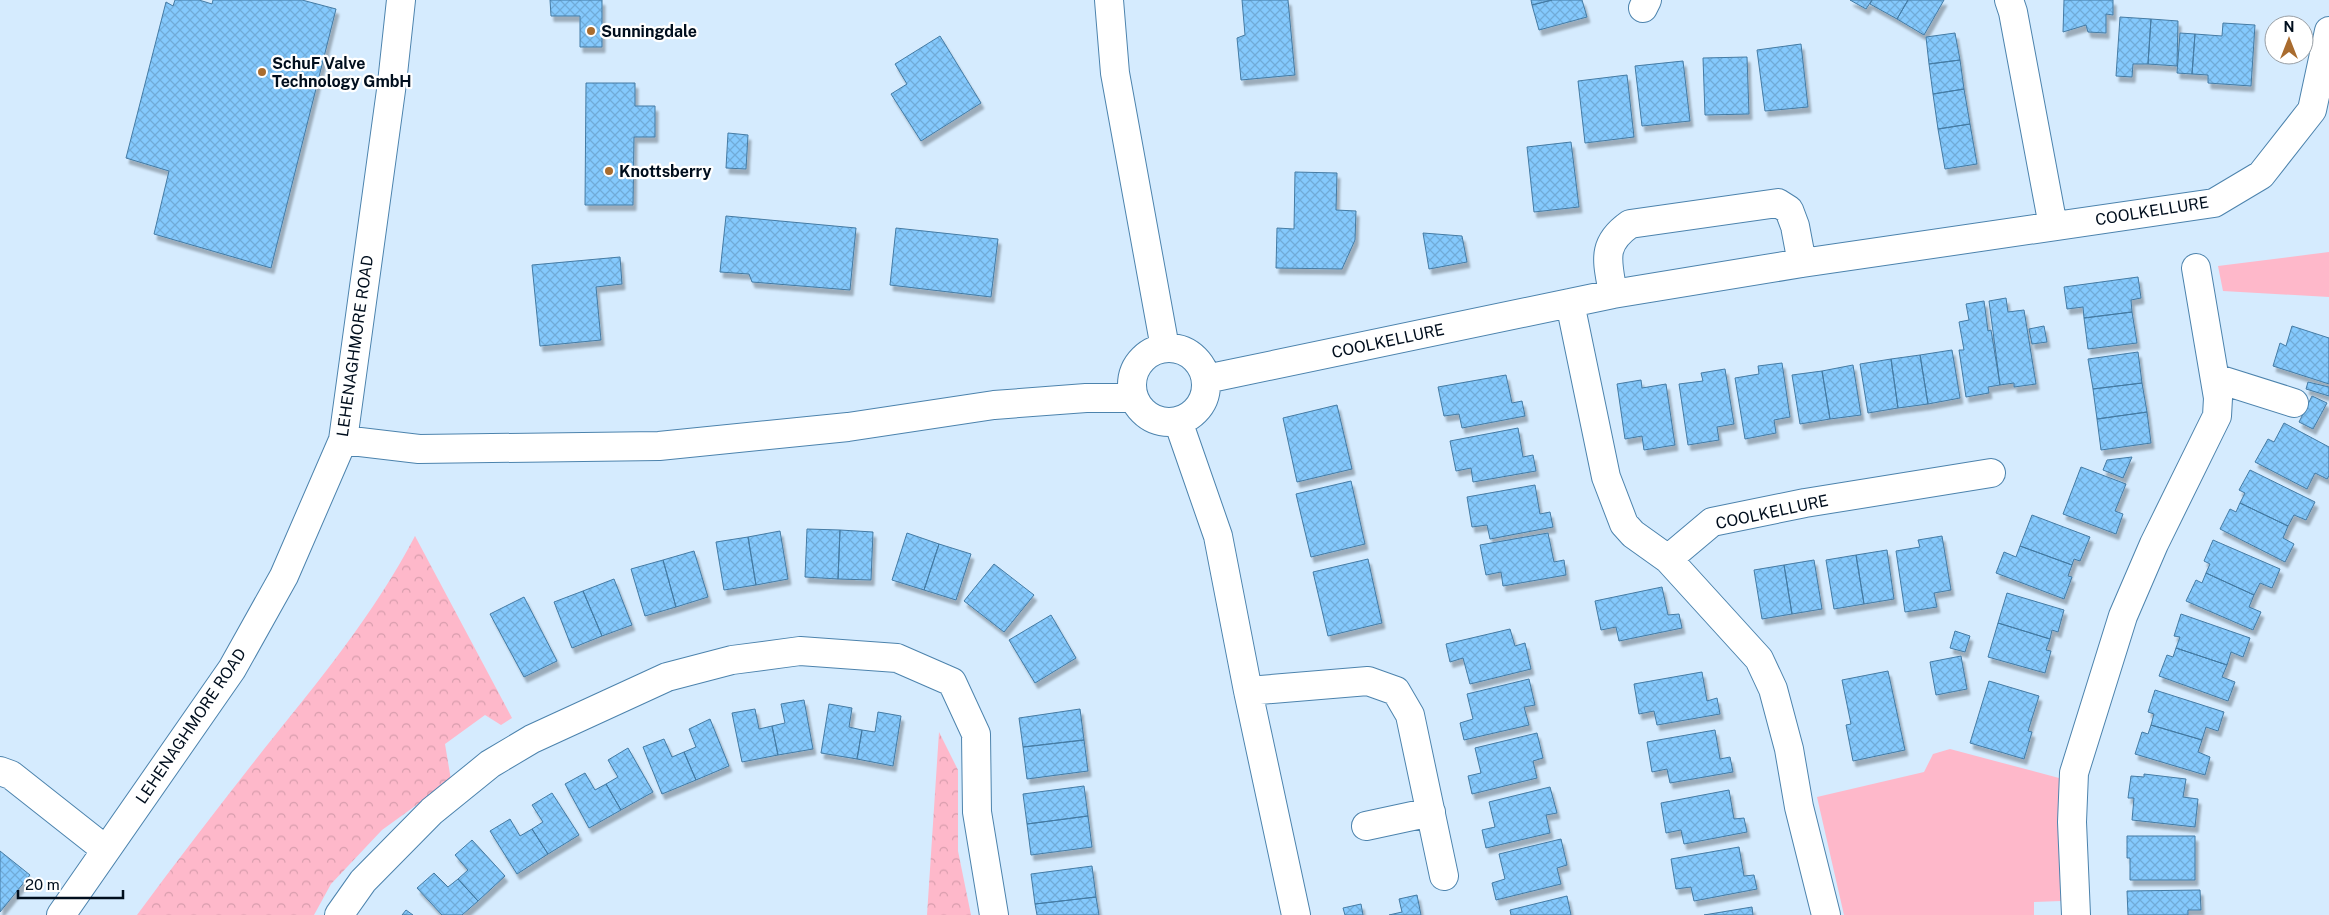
<svg xmlns="http://www.w3.org/2000/svg" width="2329" height="915" font-family="'Public Sans',sans-serif">
<defs>
<pattern id="park-crowns" width="20" height="18" patternUnits="userSpaceOnUse" patternTransform="scale(1.25)"><rect width="20" height="18" fill="#feb8ca"/><path d="M2 6a3 3 0 1 1 6 0M12 15a3 3 0 1 1 6 0" fill="none" stroke="#d89dad"/></pattern>
<pattern id="building-cross-hatch" width="8" height="8" patternUnits="userSpaceOnUse" patternTransform="scale(1.25)"><rect width="8" height="8" fill="#84c9fd"/><path d="M0 0l8 8M0 8l8-8" fill="none" stroke="#70abd8"/></pattern>
<filter id="shadow"><feDropShadow dx="3" dy="5.5" stdDeviation="1" flood-color="#0004"/></filter>
</defs>
<rect width="100%" height="100%" fill="#d5ebfe"/>
<path fill="#feb8ca" d="M2329,252V297L2223,291L2218,266Z
M1950,749L2059,778L2061,901L2034,902V915H1844L1817,797L1924,772L1933,754Z"/>
<path fill="url(#park-crowns)" d="M415,536L512,718L501,725L485,715L445,744L451,780L382,830L331,884L314,915H137C178,859 221,804 264,749C318,682 375,613 415,536Z
M939,732L958,770V851L971,915H927Z"/>
<path fill="url(#building-cross-hatch)" stroke="#447ba4" filter="url(#shadow)" d="M175,0H199L212,4L213,0H302L336,9L271,268L154,234L169,171L126,158L166,2L173,6Z
M550,0H602V47H580V16H551Z
M1242,0H1288L1295,75L1241,80L1237,38L1245,35Z
M1531,0H1552L1532,5Z
M1552,0H1582L1587,17L1539,30L1532,5Z
M1850,0H1872L1866,9Z
M1872,0H1908L1897,19L1870,4Z
M1908,0H1944L1924,35L1897,19Z
M2064,0H2113V15L2106,14V33L2088,32L2086,25L2063,32Z
M2120,17L2151,19L2148,64H2133L2132,77L2116,76Z
M2151,19L2178,21L2177,66L2148,64Z
M2223,23L2255,25L2251,86L2208,83V75L2192,74L2195,34L2222,36Z
M1955,33L1960,60L1929,64L1926,37Z
M2180,33L2195,34L2192,74L2177,73Z
M940,36L981,103L921,141L891,94L907,84L895,64Z
M1801,44L1808,107L1765,111L1757,50Z
M1747,57L1749,114L1705,115L1703,58Z
M1960,60L1964,89L1933,94L1929,64Z
M1683,61L1690,121L1642,126L1635,66Z
M1627,75L1634,137L1585,143L1578,81Z
M586,83H635V106H655V137H634L633,205H585Z
M1964,89L1970,124L1938,129L1933,94Z
M1970,124L1977,164L1945,169L1938,129Z
M728,133L748,135L746,169L726,168Z
M1571,142L1579,207L1534,212L1527,147Z
M1295,172L1337,173L1336,210L1356,211L1355,240L1342,269L1276,268L1277,228L1294,229Z
M726,216L856,228L850,290L752,282L749,274L720,272Z
M896,228L998,239L991,297L890,285Z
M1423,233L1462,236L1467,262L1429,269Z
M620,257L622,284L596,287L601,340L540,346L532,265Z
M2138,277L2141,298L2131,300L2132,312L2084,318L2083,307L2067,309L2064,287Z
M2006,298L2008,312L2024,310L2036,384L2014,387V383L2000,385L1989,301Z
M1984,301L1988,331L1991,330L2000,385L1988,387L1989,393L1966,397L1959,350H1964L1959,322L1969,320L1966,304Z
M2132,312L2137,343L2088,349L2084,318Z
M2044,326L2047,342L2032,344L2029,329Z
M2292,326L2329,338V384L2273,366L2280,343L2286,346Z
M1952,350L1960,398L1928,404L1920,355Z
M2138,352L2142,383L2093,389L2088,359Z
M1920,355L1928,404L1898,408L1891,359Z
M1891,359L1898,408L1868,413L1860,364Z
M1782,363L1790,417L1774,420L1776,433L1745,439L1735,378L1759,374L1758,366Z
M1853,365L1861,415L1830,419L1822,371Z
M1725,369L1734,424L1717,427L1719,440L1688,445L1679,384L1703,381L1701,373Z
M1822,371L1830,419L1800,424L1792,375Z
M1506,375L1512,403L1522,401L1525,416L1462,428L1459,414L1444,416L1438,387Z
M1641,380L1642,388L1666,384L1675,445L1644,450L1642,436L1625,439L1617,384Z
M2308,382L2329,387V396L2306,389Z
M2142,383L2147,412L2097,419L2093,389Z
M2312,396L2327,403L2313,429L2299,422Z
M1337,405L1352,469L1297,482L1283,418Z
M2147,412L2151,443L2101,450L2097,419Z
M2284,423L2329,447V476L2327,479L2315,473L2307,489L2255,462L2268,439L2274,442Z
M1518,428L1523,457L1533,455L1536,471L1473,482L1471,468L1456,471L1450,441Z
M2132,457L2123,478L2103,470L2107,460Z
M2081,467L2126,484L2115,511L2123,514L2116,534L2063,514Z
M2250,470L2315,502L2306,520L2294,515L2288,526L2240,503L2245,493L2239,490Z
M1351,481L1365,544L1311,557L1296,494Z
M1535,485L1540,514L1550,512L1553,527L1490,539L1487,525L1472,527L1467,497Z
M2240,503L2288,526L2283,538L2294,544L2285,562L2220,529L2230,509L2236,512Z
M2032,515L2090,537L2080,561L2074,559L2072,565L2020,546Z
M807,529L840,530L838,579L805,577Z
M840,530L873,532L871,580L838,579Z
M780,531L788,579L756,585L748,537Z
M907,533L939,544L924,590L892,580Z
M1548,533L1554,562L1564,560L1566,575L1503,586L1501,572L1486,575L1480,545Z
M1942,536L1951,590L1934,593L1937,607L1905,612L1896,551L1920,547L1918,540Z
M748,537L756,585L724,590L716,542Z
M2213,540L2280,569L2272,588L2260,583L2254,595L2206,573L2210,564L2204,561Z
M939,544L971,554L956,600L924,590Z
M2020,546L2072,565L2068,576L2072,577L2064,599L1996,573L2004,552L2016,557Z
M1887,550L1894,599L1864,604L1856,555Z
M694,551L708,597L676,607L663,560Z
M1856,555L1864,604L1834,609L1826,560Z
M1368,559L1382,623L1328,636L1313,572Z
M663,560L676,607L645,616L631,569Z
M1814,560L1822,609L1792,614L1784,565Z
M994,564L1034,595L1004,632L964,601Z
M1784,565L1792,614L1762,619L1754,570Z
M2206,573L2254,595L2249,607L2261,612L2253,630L2186,601L2196,580L2202,583Z
M614,579L632,625L602,636L583,591Z
M1662,587L1668,615L1679,614L1682,628L1619,641L1616,627L1601,630L1595,601Z
M583,591L602,636L572,648L554,602Z
M2007,593L2064,610L2058,632L2052,630L2050,639L1998,623Z
M524,597L557,661L524,677L490,614Z
M2181,614L2250,638L2243,657L2231,652L2227,665L2176,648L2180,637L2174,636Z
M1051,615L1076,658L1035,683L1009,640Z
M1998,623L2050,639L2046,650L2051,651L2045,673L1988,657Z
M1510,629L1515,646L1525,643L1531,669L1470,684L1463,658L1450,662L1446,644Z
M1955,631L1970,636L1965,652L1950,648Z
M2176,648L2227,665L2222,677L2235,682L2228,701L2159,676L2167,655L2173,657Z
M1961,656L1967,689L1936,695L1930,662Z
M1888,671L1905,750L1853,761L1846,725L1851,724L1842,680Z
M1702,672L1707,701L1717,698L1720,714L1657,725L1654,711L1639,714L1634,684Z
M1529,679L1535,705L1524,707L1529,725L1464,740L1460,723L1473,719L1467,694Z
M1989,681L2039,696L2028,731L2032,732L2024,759L1970,743Z
M2155,690L2224,712L2218,731L2206,727L2202,740L2151,725L2154,714L2148,712Z
M804,700L813,749L778,755L772,726L785,723L781,704Z
M829,704L852,708L849,727L862,730L857,759L821,753Z
M755,709L759,729L772,726L778,755L742,762L732,713Z
M1080,709L1084,740L1023,747L1019,718Z
M878,712L901,716L893,766L857,759L862,730L875,732Z
M710,719L729,766L696,780L684,752L696,747L689,729Z
M2151,725L2202,740L2198,752L2210,757L2205,775L2135,754L2142,732L2148,734Z
M1715,730L1720,759L1730,757L1733,772L1670,783L1667,769L1652,772L1647,742Z
M1537,733L1543,758L1533,761L1537,778L1472,794L1468,776L1481,773L1475,748Z
M664,739L672,757L684,752L696,780L662,794L643,747Z
M1084,740L1088,771L1027,779L1023,747Z
M628,748L653,792L621,810L606,784L618,777L608,760Z
M585,773L595,790L606,784L621,810L589,828L565,784Z
M2144,774L2186,779L2183,797L2198,799L2195,827L2132,820L2134,798H2128L2131,776L2144,777Z
M1084,786L1088,816L1027,824L1023,794Z
M1550,787L1557,813L1546,815L1550,833L1486,848L1482,830L1495,827L1489,802Z
M1729,790L1734,819L1744,818L1747,832L1684,844L1681,830L1666,833L1661,803Z
M552,793L579,835L548,854L532,829L543,822L532,805Z
M1088,816L1092,847L1031,855L1027,824Z
M510,819L520,836L532,829L548,854L517,874L490,831Z
M2127,836H2195V880H2130V858H2127Z
M1561,839L1567,865L1557,868L1561,884L1496,900L1492,883L1505,879L1499,854Z
M472,840L505,876L478,901L458,879L468,870L455,855Z
M1739,847L1744,876L1754,875L1757,889L1694,901L1691,887L1676,889L1671,859Z
M0,851L30,875L0,912Z
M1092,866L1096,897L1035,904L1031,874Z
M434,873L448,887L458,879L478,901L462,915H442L417,888Z
M2200,890L2201,910H2188V915H2128L2127,891Z
M1417,895L1421,915H1389L1402,912L1399,899Z
M1567,896L1571,915H1511L1510,910Z
M1096,897L1099,915H1037L1035,904Z
M1361,904L1363,915H1345L1343,908Z
M1752,907L1753,915H1704Z
M406,910L413,915H402Z"/>
<g fill="none" stroke-linecap="round" stroke-linejoin="round">
<defs>
<path id="minor" d="M1109,0L1115,73L1165,348
M2009,0L2013,12L2053,226
M1643,8L1647,0
M1613,294C1608,262 1600,245 1630,224L1778,203L1789,210L1795,226L1802,263
M1570,303L1606,477L1624,524L1633,534L1668,559L1759,659L1773,689L1789,749L1799,807L1826,915
M1132 385a37 37 0 1 1 74 0a37 37 0 1 1-74 0Z
M2215,378L2294,403
M1206,379L1613,294L1802,263L2214,203L2261,175L2312,110L2329,31
M1178,421L1218,536L1248,691L1296,915
M343,440L419,449L659,446L848,427L994,405L1086,398H1134
M1668,559L1712,522L1805,503L1991,473
M1248,691L1368,681L1396,691L1410,715L1444,876
M0,771L11,775L106,850
M1366,826L1431,812
M61,915L232,669L284,576L343,440L392,83L401,0
M339,915L363,881L432,811L490,764L532,739L667,677L732,660L800,651L897,658L952,682L976,734L977,812L994,915
M2076,915L2072,822L2074,773L2123,616L2154,544L2217,416L2218,398L2196,268"/>
</defs>
<use href="#minor" stroke="#4c83ad" stroke-width="30"/>
<use href="#minor" stroke="#fff" stroke-width="28"/>
</g>
<g fill="#a96c2f" stroke="#fff" stroke-width="2">
<circle cx="591" cy="31" r="5"/>
<circle cx="262" cy="72" r="5"/>
<circle cx="609" cy="171" r="5"/>
</g>
<g text-anchor="middle" dominant-baseline="central" stroke-width="4.5" stroke-linejoin="round" paint-order="stroke">
<g font-size="16" font-weight="bold" fill="#000e1d" stroke="#fff" text-anchor="start">
<text x="601" y="31">Sunningdale</text>
<text x="272" y="63">SchuF Valve<tspan x="272" dy="18">Technology GmbH</tspan></text>
<text x="619" y="171">Knottsberry</text>
</g>
<g font-size="16" fill="#000e1d" stroke="#fff">
<text transform="translate(2152 211) rotate(-9)">COOLKELLURE</text>
<text transform="translate(1388 341) rotate(-12)">COOLKELLURE</text>
<text transform="translate(355 346) rotate(-82)">LEHENAGHMORE ROAD</text>
<text transform="translate(1772 512) rotate(-12)">COOLKELLURE</text>
<text transform="translate(191 726) rotate(-56)">LEHENAGHMORE ROAD</text>
</g>
</g>
<g transform="translate(2289 40)"><circle r="24" fill="#ffffff" stroke="#999fa5"/>
<path d="M0-4L9 19L0 12L-9 19Z" fill="#a96c2f"/>
<text y="-8" font-size="14" font-weight="bold" text-anchor="middle" fill="#000e1d">N</text>
</g>
<path d="M18 890v8h105v-8" fill="none" stroke="#000e1d" stroke-width="2.5"/>
<text x="25" y="890" font-size="15" fill="#000e1d" stroke="#ffffff" stroke-width="4" paint-order="stroke">20 m</text>
</svg>
